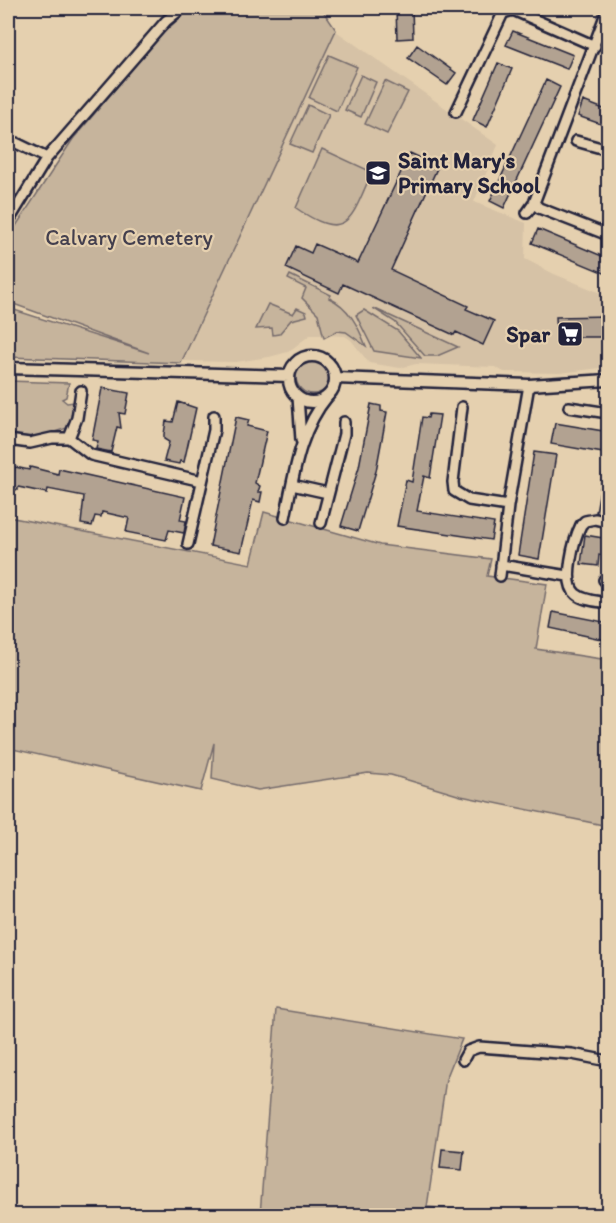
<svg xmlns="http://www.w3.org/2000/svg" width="616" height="1223" font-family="Itim,sans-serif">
<rect width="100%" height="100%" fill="#e5d0af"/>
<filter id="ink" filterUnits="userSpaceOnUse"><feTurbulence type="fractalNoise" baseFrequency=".0167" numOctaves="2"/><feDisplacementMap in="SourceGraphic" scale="12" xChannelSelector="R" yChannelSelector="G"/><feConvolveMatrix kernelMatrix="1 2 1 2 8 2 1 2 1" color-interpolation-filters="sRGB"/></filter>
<g filter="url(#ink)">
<path fill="#d6c2a6" d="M336,31L498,145L474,202L526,223L525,259L554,274L608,296V367L560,373L504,372L495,367L416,364L400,368L369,363L351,340L345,336L324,335H310L288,352L269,357L236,362L183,361Z"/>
<path fill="#c6b49c" stroke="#746b6c" stroke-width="1.5" d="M191,8H321L336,30L181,363L8,357V308L149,353L8,302V238L73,139L161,35Z
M329,55L357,67L337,111L309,98Z
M361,75L376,82L361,117L345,110Z
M385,81L408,92L387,134L365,124Z
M308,105L329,115L312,153L290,144Z
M322,149L372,172C352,216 349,245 296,208Z
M290,275L331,295L329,298C349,307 358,326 366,346L346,332L337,331L324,338L318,314L302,298L306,288L288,279Z
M268,304L293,314L297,308L306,312L307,316L291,320L279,334L273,335L272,328L256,329Z
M373,308L458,347L437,356H425L395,322Z
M364,310L398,331L421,358L374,351L356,315Z
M296 377a17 17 0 1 1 34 0a17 17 0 1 1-34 0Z
M8,381L69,383L66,397L62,399L67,403L74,402L75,407L67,428L36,438L8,434Z
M264,512L380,545L491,559L487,576L547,584L536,649L608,660V826L461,796L391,775L368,773L258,790L212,779L214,743L201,791L8,748V517L251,564Z
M276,1009L462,1039L446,1079L427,1207L466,1210V1215H260Z"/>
<path fill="#b2a291" stroke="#22223b" stroke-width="1.5" d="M396,8H412L413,38L397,39Z
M513,31L573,55L567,69L506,45Z
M417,45L456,73L447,85L408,58Z
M498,63L512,69L487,127L473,120Z
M546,80L560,87L504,208L490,201Z
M583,101L609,111V127L578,116Z
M410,153L438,166L391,270L468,306L466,309L494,321L483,345L456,332L454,335L343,284L339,293L286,268L296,246L311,253L315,244L358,263Z
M538,229L609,259V275L532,243Z
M609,316V337H557L556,317Z
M102,388L129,393L125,414L119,413L121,428L117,427L111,452L96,449L98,441L92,440Z
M178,402L196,408L184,462L180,461L179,464L164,461L169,442L164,439V434L166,421L173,422Z
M371,404L381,406V411L387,412L376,471L358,531L341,526L359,467Z
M429,414L440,415L430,478L424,476L417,511L494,523L491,540L397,526L406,480L412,482L422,417L428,418Z
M236,417L249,420L247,426L267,431L255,483L260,486L258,492H262L260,502L253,500L241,552L210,546Z
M555,423L609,432V454L551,444Z
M534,452L556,455L539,559L518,555Z
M604,466H609V515L596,512Z
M15,467L29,470L30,467L58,474L59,469L185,497L180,520L186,521L184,533L169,530L166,540L126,532L129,518L102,512L101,517L95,516L92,526L81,524L84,496L48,489L47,493L18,487V490L8,488L10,473L13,474Z
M585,535L609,539V556L599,555L598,566L581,564Z
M553,612L609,623L606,640L550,628Z
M442,1149L464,1151L462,1170L440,1168Z"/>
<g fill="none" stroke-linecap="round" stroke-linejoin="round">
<defs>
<path id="minor" d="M456,112L503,13L513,10L595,46
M8,139L47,158
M576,141L608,150
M534,203L539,208L608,235
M527,213L534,203L608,8
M8,222L47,158L166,21L182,8
M298,397L301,440
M462,407L453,482L454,491L469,500L508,506
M569,407L608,413
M69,438L77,418L81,391
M8,440L30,443L52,438H69L91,455L202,481
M292,485L328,493
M285,518C294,475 299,431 328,396
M608,522L595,519L585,521L581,525C574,539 562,583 576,594C584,601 598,601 608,603
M321,523L344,434V422
M188,544L214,430V416
M501,565L568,576
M500,576L508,506L529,385
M604,580L608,581
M463,1060L468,1051L479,1047L572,1054L608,1061"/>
<path id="tertiary" d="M289 379a23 23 0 1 1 46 0a23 23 0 1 1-46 0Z
M8,368L289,376
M335,378L529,385L608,380"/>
</defs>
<use href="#minor" stroke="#22223b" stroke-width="14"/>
<use href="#tertiary" stroke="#22223b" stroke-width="15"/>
<use href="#minor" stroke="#e5d0af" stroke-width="9"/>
<use href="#tertiary" stroke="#e5d0af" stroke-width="10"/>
</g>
</g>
<defs>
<symbol id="school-square" viewBox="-11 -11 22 22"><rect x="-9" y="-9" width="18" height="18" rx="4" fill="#22223b" stroke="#e5d0af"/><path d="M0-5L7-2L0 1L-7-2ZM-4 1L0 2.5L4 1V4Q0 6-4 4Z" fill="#fff"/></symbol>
<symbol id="supermarket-square" viewBox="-11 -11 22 22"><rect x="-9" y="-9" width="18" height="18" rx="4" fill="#22223b" stroke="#e5d0af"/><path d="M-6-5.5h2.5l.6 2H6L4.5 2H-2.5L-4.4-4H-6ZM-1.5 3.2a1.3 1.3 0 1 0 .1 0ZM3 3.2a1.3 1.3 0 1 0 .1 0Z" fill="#fff"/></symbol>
</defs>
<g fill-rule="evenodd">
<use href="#school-square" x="363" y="158" width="30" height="30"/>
<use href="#supermarket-square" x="555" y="319" width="30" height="30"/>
</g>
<g text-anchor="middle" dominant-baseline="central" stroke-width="4.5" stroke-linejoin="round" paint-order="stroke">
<g font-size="22" font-weight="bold" fill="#22223b" stroke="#e5d0af" text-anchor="start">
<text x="398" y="160">Saint Mary's<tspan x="398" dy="25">Primary School</tspan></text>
<text x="550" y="334" text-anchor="end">Spar</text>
</g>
<g font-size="22" fill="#433f4e" stroke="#e5d0af">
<text x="129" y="237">Calvary Cemetery</text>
</g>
</g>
<rect width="616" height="1223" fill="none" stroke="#e5d0af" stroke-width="30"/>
<rect x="15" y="15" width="586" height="1193" fill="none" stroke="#22223b" stroke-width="2" filter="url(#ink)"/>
</svg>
